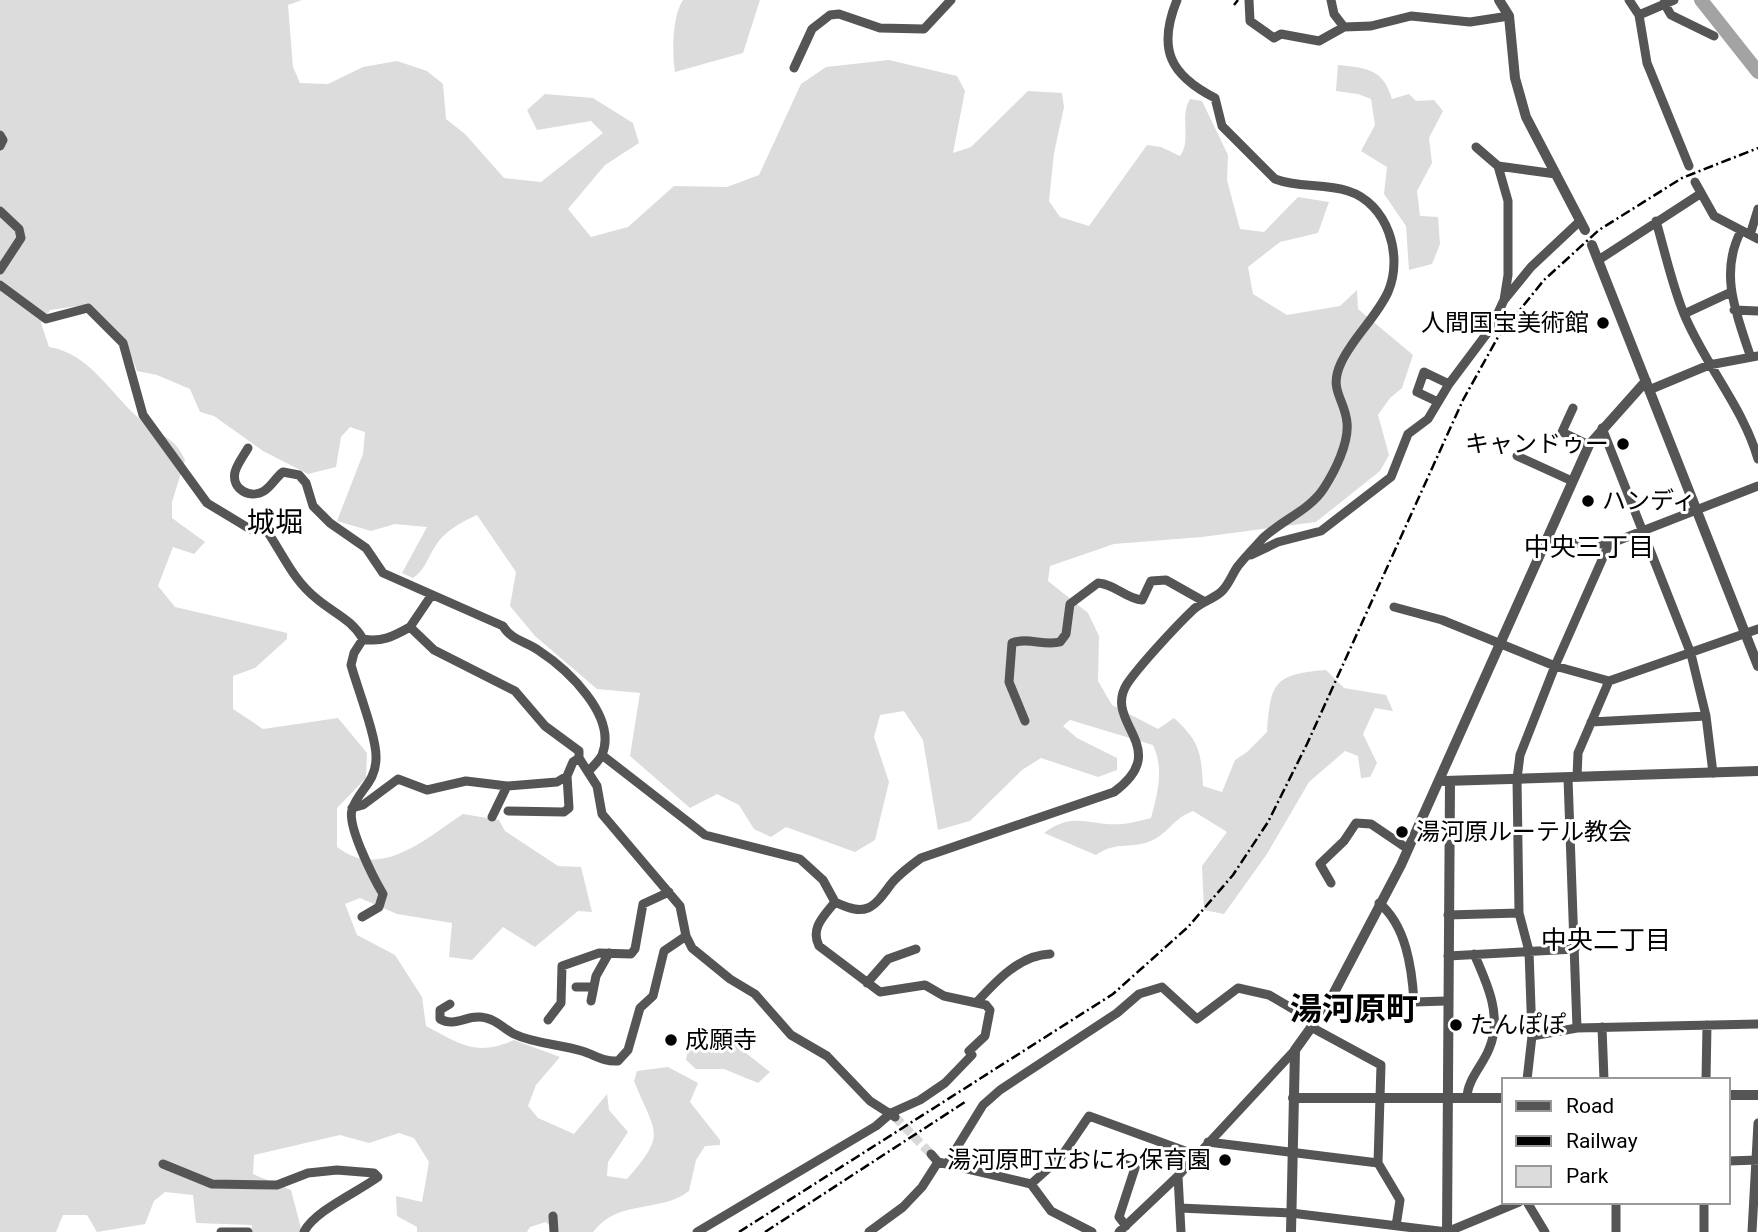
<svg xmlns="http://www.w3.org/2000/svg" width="1758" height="1232" font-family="Roboto,'Noto Sans JP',sans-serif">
<rect width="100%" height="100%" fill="#fff"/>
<path fill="#dcdcdc" d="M0,0H302L288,5L293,67L300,83L328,84L363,67L397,61L427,71L443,84L446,119L465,134L504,178L541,182L603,133L591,121L537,130L527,110L545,94L593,98L633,123L639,143L605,165L568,209L591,237L628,227L674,186L727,187L759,175L801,84L826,67L889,60L957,76L965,91L953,153L971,147L1028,91L1062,93L1064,107L1054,153L1049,201L1060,217L1089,226L1147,145L1161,147L1180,156C1192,140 1179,117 1190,99L1202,101L1228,155L1227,180L1240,229L1264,232L1298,197L1329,202L1318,233L1280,242L1248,267L1253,294L1287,315L1340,306L1357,290L1358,309L1413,355L1402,388L1390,398L1378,415L1389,455L1380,471L1316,522L1202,537L1114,544L1050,566L1048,581L1088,613L1099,636L1098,681L1112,705L1158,729L1174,718C1200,742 1201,752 1203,786L1222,792L1235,760L1247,752L1267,732C1270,681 1276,674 1326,670L1344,688L1386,695L1393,711L1375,708L1363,734L1377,763L1370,777L1361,778L1358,756L1345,751L1309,782L1267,854L1224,914L1204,910L1202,866L1227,832L1193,811C1174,818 1169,832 1153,840C1132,850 1117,840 1096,855L1044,833C1074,810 1091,827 1123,824C1132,823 1142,820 1151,818C1158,792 1164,769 1153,745L1070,720L1063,726L1077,738L1117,758V770L1098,777L1041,758L1022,770L970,821L938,830L923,740L904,711L880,715L874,737L889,782L875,840L855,852L786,827L771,837L754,829L739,805L717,794L690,808L630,756L640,693L597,689L535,636L510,606L516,572L477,515C461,522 445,531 436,545C428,557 425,570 413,578L402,573L427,527L395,524L371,531L337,521L363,454L365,432L350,427L341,437L336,467L308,474L263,451L214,416L200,412L190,389L157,375L137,371C127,341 110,324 85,305L50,310L41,323L49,347C90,353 112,396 142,421C161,438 174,435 185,460L172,502V518L205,542L194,554L173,547L158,586L175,607L287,633V639L255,668L233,676V709L263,729L338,718L367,753L366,778L337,808V847C381,881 426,838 463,814L499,820L505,831L558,866L581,867L592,912L578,911L535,947L503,927L472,960L449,957L452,923L397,914L360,898L345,904L357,935L395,955L422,997L426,1026C460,1044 477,1057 514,1040L560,1057L536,1085L528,1106L538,1118L574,1134L607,1094L609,1110L628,1132L608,1162L607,1176L627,1179C668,1132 655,1134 634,1081L637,1071L668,1067L698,1083L690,1102L720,1140V1145L705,1146L696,1160L689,1191C659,1214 619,1198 593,1232H556L546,1222L530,1227L527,1232H417V1227L397,1216L396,1196L422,1202L429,1162L414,1138L399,1133L369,1143L340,1135L254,1155L253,1174L291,1190L302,1232H251L252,1225L196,1223L193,1195L165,1192L154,1201L145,1224L97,1232L87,1215H63L56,1232H0Z
M683,0H760L743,53L675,72C672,53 672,16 683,0Z
M1338,65C1368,68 1383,69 1392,99L1409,94L1416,101L1434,100L1443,111L1429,138L1432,163L1417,191L1420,216L1438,217L1440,244L1432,264L1409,270L1406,226L1384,194L1387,167L1361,151L1375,125L1371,99L1358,94L1336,91Z
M723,1025L746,1053L770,1072L758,1083L724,1069H696L686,1060L689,1044Z"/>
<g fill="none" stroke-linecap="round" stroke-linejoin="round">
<path stroke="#a3a3a3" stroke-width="14" d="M1701,0L1758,72"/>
<path stroke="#d9d9d9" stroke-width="9" stroke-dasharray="9 4.5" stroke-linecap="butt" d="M895,1117L931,1154"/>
<path stroke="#555" stroke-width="9" d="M1249,0L1250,21L1274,38L1281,34L1319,41L1344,27L1371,26L1411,16L1470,22L1509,16
M1331,0L1334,14L1344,27
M1629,0L1639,15L1647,63L1689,166
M1664,3L1671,15L1714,36
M1639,15L1674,0
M794,68L812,29L830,15L839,14L880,28L924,29L951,0
M0,135L3,140L0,146
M1476,147L1498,166L1556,174
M1695,182L1714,216L1758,239
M0,211L19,229L21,238L0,270
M1656,221C1665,252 1672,285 1684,314C1705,365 1743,407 1758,459
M1741,231C1719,273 1736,313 1750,355
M1750,235L1758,209
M1600,259L1700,194
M0,285L46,319L88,308L123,343L143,415L207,503L250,529L265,528C283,554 292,579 317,599C335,614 351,619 363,639C381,643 394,636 410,627L434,650L515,691L545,726L579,751V758L597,786L602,814L680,906L686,936L692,948L730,979L755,994L791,1035L827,1056L870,1101L895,1117
M1505,299L1531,267L1580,221
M1734,310L1758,311
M1684,314L1729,293
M1649,390L1709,365L1758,356
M1438,402L1417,392L1424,372L1449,384
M1573,408L1562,432L1589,445
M1602,428L1691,654L1706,716L1713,773
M248,448C244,455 237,464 235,472C231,490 251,499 264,491C272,486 276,477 283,472L299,475L306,483L313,506L330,523L366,548L383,573L503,626C511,640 525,641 538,650C567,669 618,716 602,755C599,761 592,767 588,772
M1517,456L1572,481
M1545,543L1609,544L1758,486
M1251,555L1278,542L1321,531L1391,477L1408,434L1428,419L1449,384L1491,328L1504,300L1508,275V201L1498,166
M1394,607L1442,620L1555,666L1609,681L1758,629
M410,627L431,596
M1025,721L1009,682L1012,643C1027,637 1044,646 1060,642L1066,634L1070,604L1098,583C1115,584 1126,599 1142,600L1151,581L1166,580L1205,602
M1591,722L1706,716
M602,755L705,835L800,859L823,880L835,902C866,917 873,909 891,884C899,874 910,866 921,858L1114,792C1174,748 1102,723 1127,684C1139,666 1177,625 1194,609C1202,602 1213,599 1221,592C1229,585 1232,574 1238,566C1246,556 1255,547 1263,538C1282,520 1310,510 1324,488C1335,471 1349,443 1347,423C1345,398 1328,391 1341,363C1353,337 1376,318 1388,292C1404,255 1387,203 1348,191C1324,183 1298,188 1275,179L1222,126L1215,98C1170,75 1157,49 1177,0
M1577,777L1578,753L1609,681
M1568,778L1577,1028L1758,1024
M352,808L363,805L398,779L427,790L466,781L507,786L557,782L567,776L573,762L579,758
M508,811L564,812L569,808L567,776
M492,817L507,786
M1331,883L1320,864L1344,841L1356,823L1371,824L1408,849
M1379,903C1406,925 1412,968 1414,1002L1446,1001
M1448,915L1519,913
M362,917L379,907L383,894C374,879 347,826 352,810C358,790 376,783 376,758C377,738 357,687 351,665L354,653L363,639
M1448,956L1575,949
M867,983L888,959L916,949
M576,987H593
M591,1001L596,976L609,953
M977,1002C996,981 1020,955 1050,954
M450,1004L440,1010V1019C456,1028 468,1013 486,1018C497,1020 504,1029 514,1034C535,1044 560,1044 582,1051C595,1055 603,1062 618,1061L628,1050L640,1008L653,996L664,951L686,936
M548,1020L561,1003L562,966L599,953L631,954L635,949L643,904L669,892
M1311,1027L1381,1065L1378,1163L1400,1200L1396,1226
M1602,1027L1604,1080
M1532,1036L1577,1028
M1527,1080L1532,1036L1529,951L1519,913L1517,779L1520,755L1555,666L1609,544
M1706,1080L1707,1025
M1467,1098C1467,1080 1483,1065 1489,1049C1503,1017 1487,983 1474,954
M1208,1142L1378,1163
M931,1154L938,1162
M1728,1161L1758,1160
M938,1162L1031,1184L1061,1157L1089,1116L1196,1155
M948,1162L983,1105L1000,1090L1117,1013L1139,994L1162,987L1197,1019L1238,988L1269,995L1315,1022
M163,1164L212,1184L277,1185L308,1173L337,1170L374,1173L378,1177C358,1192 314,1211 304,1232
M1124,1164L1135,1168L1119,1217L1126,1226
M1178,1176L1181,1232
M1031,1184L1051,1211L1092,1232
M1527,1202L1545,1232
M1180,1208L1291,1213L1447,1232L1519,1202
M553,1216L554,1232
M221,1232H248
M697,1232L876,1126L891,1113L920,1100L945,1083L972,1055L969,1051L985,1036L990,1010L986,1005L944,996L925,985L880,992L819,946C810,928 824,916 835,902
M869,1232L903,1207L922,1187L938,1162
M1119,1232L1178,1176L1295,1050
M1616,1232V1202
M1704,1232V1202
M1752,1232L1758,1123"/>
<path stroke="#555" stroke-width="10" d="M1499,0L1509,16L1515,78L1526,117L1585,230
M1592,245L1758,666
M1444,781L1758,771
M1728,1095H1758
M1293,1098H1504
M1291,1232L1295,1050L1328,1004L1401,865L1589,445L1646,381
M1447,1232L1450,782"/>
<path stroke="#000" stroke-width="2.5" stroke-dasharray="10 3.5 2 3.5" stroke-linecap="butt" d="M1234,5L1238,0
M739,1232L1113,994L1188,927L1233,875L1268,822L1307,744L1463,400L1498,337L1544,280L1599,230L1682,178L1758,148
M765,1232L965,1102"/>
</g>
<g fill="#000" stroke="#fff" stroke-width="2.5">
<circle cx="1603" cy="323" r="7"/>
<circle cx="1623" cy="444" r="7"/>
<circle cx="1588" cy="501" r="7"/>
<circle cx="1402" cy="832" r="7"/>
<circle cx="1456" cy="1025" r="7"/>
<circle cx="671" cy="1040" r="7"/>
<circle cx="1225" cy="1160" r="7"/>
</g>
<g text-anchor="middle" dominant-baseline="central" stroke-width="6" stroke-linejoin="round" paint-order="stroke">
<g font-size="24" fill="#000" stroke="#fff" text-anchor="start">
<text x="1589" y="323" text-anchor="end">人間国宝美術館</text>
<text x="1609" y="444" text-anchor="end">キャンドゥー</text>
<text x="1602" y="501">ハンディ</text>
<text x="1416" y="832">湯河原ルーテル教会</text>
<text x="1470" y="1025">たんぽぽ</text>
<text x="685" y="1040">成願寺</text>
<text x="1211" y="1160" text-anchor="end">湯河原町立おにわ保育園</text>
</g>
<g font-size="26" fill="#000" stroke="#fff">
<text x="1589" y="547">中央三丁目</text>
<text x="1606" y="940">中央二丁目</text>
</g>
<g font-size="28" fill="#000" stroke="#fff">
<text x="275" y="522">城堀</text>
</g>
<g font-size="32" font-weight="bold" fill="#000" stroke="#fff">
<text x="1354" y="1009">湯河原町</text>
</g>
</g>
<rect x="1502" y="1078" width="228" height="126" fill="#ffffff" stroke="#999999" stroke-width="2"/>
<rect x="1516" y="1101" width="35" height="10" fill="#555555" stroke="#999999" stroke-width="2"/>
<text x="1566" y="1113" font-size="21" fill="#000000">Road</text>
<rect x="1516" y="1136" width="35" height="10" fill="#000000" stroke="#999999" stroke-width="2"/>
<text x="1566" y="1148" font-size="21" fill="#000000">Railway</text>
<rect x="1516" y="1166" width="35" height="21" fill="#dcdcdc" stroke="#999999" stroke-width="2"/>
<text x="1566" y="1183" font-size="21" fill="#000000">Park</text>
</svg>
